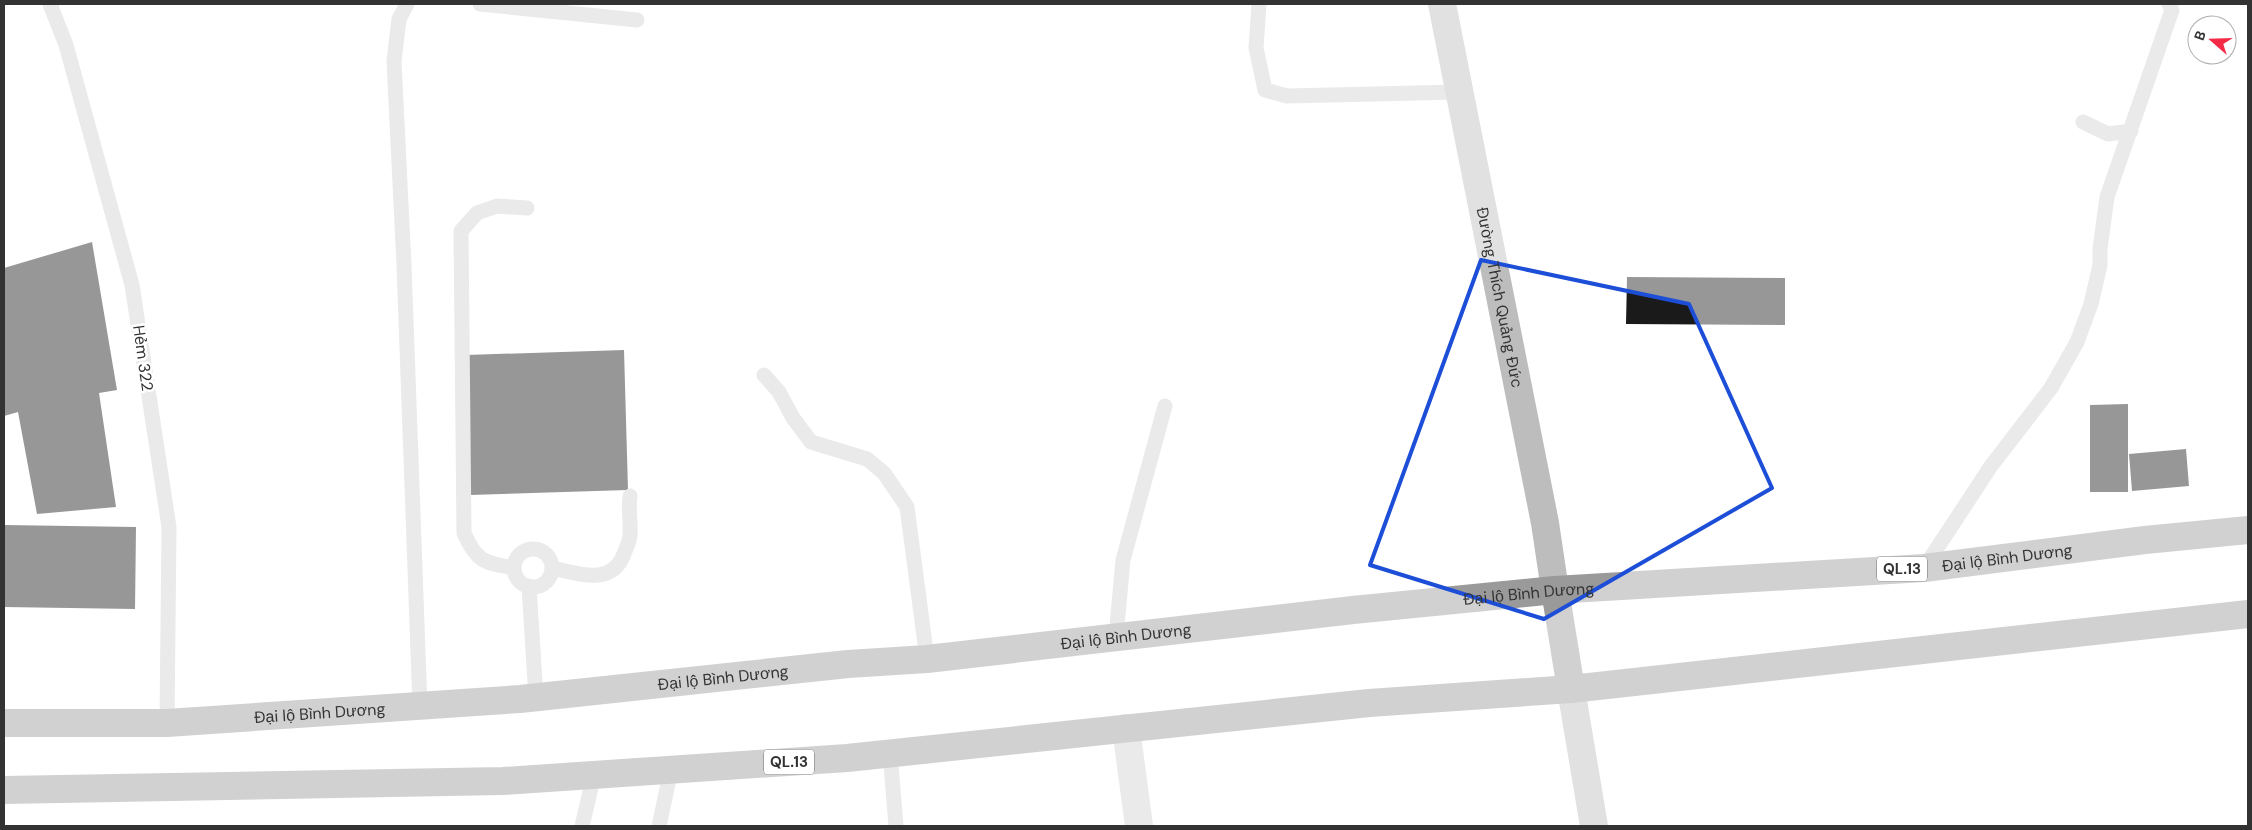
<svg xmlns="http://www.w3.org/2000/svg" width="2252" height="830" font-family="'DM Sans',sans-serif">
<rect width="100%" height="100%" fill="#fff"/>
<path fill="#1a1a1a" d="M92,242L117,390L99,393L116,507L37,514L18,412L4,416V268Z
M1627,277L1785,278V325L1626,324Z
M624,350L628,490L470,495L466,355Z
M2128,404V492H2090V405Z
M2186,449L2189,486L2132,491L2129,454Z
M4,525L136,527L135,609L4,607Z"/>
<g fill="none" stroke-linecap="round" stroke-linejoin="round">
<path stroke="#d0d0d0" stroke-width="15" d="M50,4L66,45L132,285L169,527L167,723
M407,4L399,19L394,61L404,265L420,707
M480,4L637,20
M1259,4L1256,48L1265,90L1287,96L1460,92
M2083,122L2108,134L2131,131
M764,375L779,392L793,418L811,442L867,459L884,473L907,507L927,659
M514 568a19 19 0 1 1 38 0a19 19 0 1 1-38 0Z
M514,568C484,563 476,561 464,533L461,231L477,213L497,206L527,208
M553,568C579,574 612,586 624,554C626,548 630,541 630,535C631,522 628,510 630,496
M1924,568L1991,466L2051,388L2077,342L2091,304L2100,265V249L2107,197L2172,10L2169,4
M529,586L536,698
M1116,637L1123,560L1165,406
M890,753L896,826
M582,826L594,775
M659,826L671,770"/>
<path stroke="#d0d0d0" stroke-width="28" d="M1126,728L1139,826"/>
<g stroke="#bdbdbd" stroke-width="28">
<path id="s1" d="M1442,4L1545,523L1555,590"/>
<path d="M1571,689L1594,826"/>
</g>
<g stroke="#9a9a9a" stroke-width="28">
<path d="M1555,590L1571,689"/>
<path id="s2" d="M4,723H167L520,699L848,664L927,659L1353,610L1555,590L1924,568L2145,540L2248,530"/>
<path d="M4,790L503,781L847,758L1369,703L1571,689L2248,614"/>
</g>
</g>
<path d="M0 0H2252V830H0ZM1481,260L1689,304L1772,488L1544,619L1370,565Z" fill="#fff" fill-opacity=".55" fill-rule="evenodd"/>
<path fill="none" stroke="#1d4ed8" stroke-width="4" stroke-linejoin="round" d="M1481,260L1689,304L1772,488L1544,619L1370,565Z"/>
<g text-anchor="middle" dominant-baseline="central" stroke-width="5" stroke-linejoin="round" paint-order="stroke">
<g fill="#fff" stroke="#707070" stroke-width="1">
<rect x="1877" y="556.5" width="50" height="25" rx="4"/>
<rect x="764" y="749.5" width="50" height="25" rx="4"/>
</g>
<g font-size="15" font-weight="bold" fill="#333">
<text x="1902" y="569">QL.13</text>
<text x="789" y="762">QL.13</text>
</g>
<g font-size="16" fill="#333" stroke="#fff">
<text stroke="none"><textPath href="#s1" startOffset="299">Đường Thích Quảng Đức</textPath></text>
<text transform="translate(143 358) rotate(82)">Hẻm 322</text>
<text stroke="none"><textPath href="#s2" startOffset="2011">Đại lộ Bình Dương</textPath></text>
<text stroke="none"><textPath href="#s2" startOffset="1531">Đại lộ Bình Dương</textPath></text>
<text stroke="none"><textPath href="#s2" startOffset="1126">Đại lộ Bình Dương</textPath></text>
<text stroke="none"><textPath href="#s2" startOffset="721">Đại lộ Bình Dương</textPath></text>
<text stroke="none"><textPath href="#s2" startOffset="316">Đại lộ Bình Dương</textPath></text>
</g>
</g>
<rect width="2252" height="830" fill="none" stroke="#333333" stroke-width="10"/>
<g transform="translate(2212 40) rotate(290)"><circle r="24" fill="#ffffff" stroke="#adadad"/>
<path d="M0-4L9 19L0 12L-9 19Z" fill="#f52a47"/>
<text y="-8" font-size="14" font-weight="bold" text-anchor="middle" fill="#333333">B</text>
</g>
</svg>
